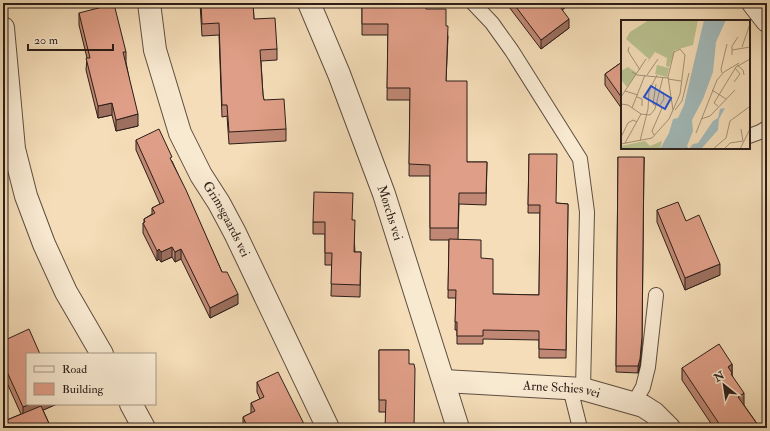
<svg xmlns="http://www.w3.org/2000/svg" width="770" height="431" font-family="'IM FELL Double Pica',serif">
<rect width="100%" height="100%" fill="#f4ddb8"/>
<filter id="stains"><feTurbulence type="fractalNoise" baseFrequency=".005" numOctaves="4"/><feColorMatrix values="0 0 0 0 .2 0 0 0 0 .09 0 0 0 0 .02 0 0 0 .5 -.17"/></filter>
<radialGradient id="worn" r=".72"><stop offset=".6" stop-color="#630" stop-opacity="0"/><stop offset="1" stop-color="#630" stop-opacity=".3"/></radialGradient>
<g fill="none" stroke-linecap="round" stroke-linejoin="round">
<defs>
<path id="service" d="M473,3L492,23L512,51L580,159L587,212L583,389
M749,136L760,132L767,128
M570,388L580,428
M634,403L643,387L648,367L656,295"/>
<g id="minor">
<path id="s1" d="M149,3L155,50L180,133L201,175L219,203L235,233L328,428"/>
<path id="s2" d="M309,3L339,74L384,194L458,428"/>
<path d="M753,3L767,21"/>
<path d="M3,28L14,149L26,196L44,244L66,292L102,354"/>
<path id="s3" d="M444,381L583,389L643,406L654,413L669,428"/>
<path d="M131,404L144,428"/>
</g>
</defs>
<use href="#service" stroke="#5e4e40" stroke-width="16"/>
<use href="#minor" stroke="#5e4e40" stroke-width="24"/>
<use href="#service" stroke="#f8e9d1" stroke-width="14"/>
<use href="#minor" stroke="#f8e9d1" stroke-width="22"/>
</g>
<path fill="#c08874" stroke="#2c1e18" d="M200,3H253L254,19L277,49V60L261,61L263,95L264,100L286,129V141L229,144L227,116L222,117L219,35L202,36Z
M362,3L426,9L446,26L448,37L446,81L467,162H487L486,205L459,204L458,240L481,258L493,294L539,295L540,213H528L529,154L556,203L568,204L566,358H539V340L483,339V344H457V330H455L456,298H448L449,240H430V176H409L410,100H387L388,35H362Z
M509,3H571L562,10L569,28L541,49L509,7Z
M79,13L126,52V62L138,126L116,131L112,115L98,118L86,70L87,58L79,25Z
M622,62V109L605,85V74Z
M136,140L172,161L222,272L238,304L210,318L181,259L175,262L172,257L161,262L159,259L157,261L143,233V223H144V219L152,214V208L160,204L136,150Z
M618,157L642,343L640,365L638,373L616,372Z
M657,210L686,221L720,275L685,290L657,222Z
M353,220L355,252H361L360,297L331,296L332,265H325V234H313V222Z
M3,341L27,404H57L43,410L51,428H7V420L21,414L3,374Z
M379,350H409L386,412H379Z
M732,364V375L744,405L760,428H714L682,380V368Z
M257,382L306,428H243V417L251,413V403L260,399L257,392Z"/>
<path fill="#9c6f5e" stroke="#2c1e18" d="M559,3H571L558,13V4Z
M569,19V28L541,49V40Z
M112,103V115L98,118V106Z
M138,114V126L116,131V120Z
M644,157L642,343L640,365L638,373Z
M172,247V257L161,262V252Z
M159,249V259L157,261V251Z
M181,249V259L175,262V252Z
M720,264V275L685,290V278Z
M238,294V304L210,318V308Z
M732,364V385L728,367Z
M744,393V405L738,409V397Z
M30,404H57L23,419V407Z"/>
<path fill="#df9e87" stroke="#2c1e18" d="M201,3H253L254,19L275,18L277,49L260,50L263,95L264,100L284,99L286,129L229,132L227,105H222L219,23L202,24Z
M362,3H426V9H446V26H448L446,81H467V162H487L486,193H459L458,228H430V165L409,164L410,88H387L388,24H362Z
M513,3H559L558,4L569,19L541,40Z
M114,4L126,52H123L138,114L116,120L112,103L98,106L86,58H90L79,13Z
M622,62V98L605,74Z
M159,129L172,157L170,158L186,190L222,272H227L238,294L210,308L181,249L175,252L172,247L161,252L159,249L157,251L143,223L145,222L144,219L155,213L152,208L164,202L136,140Z
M529,154H557L556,203L568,204L566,350L539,349V331L483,330V336H457V322H455L456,290H448L449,239L481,240V258L493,259V294L539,295L540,205H528Z
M618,157H644L642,337L640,359L638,366H616Z
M314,192L353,193L352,220H355L354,252H361L360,285L331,284L332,253H325V222H313Z
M678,202L686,221L699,215L720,264L685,278L657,210Z
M29,329L40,354H27V404H30L23,407L3,363V341Z
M719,344L732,364L728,367L732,373L731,374L744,393L738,397L760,428H716L720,425L682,368Z
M379,350H409V364H414L415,369L414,428H385L386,400H379Z
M278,372L306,428H248L243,417L255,411L251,403L264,397L257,382Z
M41,406L51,428H10L7,420Z"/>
<g text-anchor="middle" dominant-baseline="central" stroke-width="3.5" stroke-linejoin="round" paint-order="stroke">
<g font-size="13" fill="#2c1e18" stroke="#f8e9d1">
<text stroke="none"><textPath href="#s2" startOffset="225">Mørchs vei</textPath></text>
<text stroke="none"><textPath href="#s1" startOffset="232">Grimsgaards vei</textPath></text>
<text stroke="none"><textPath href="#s3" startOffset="118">Arne Schies vei</textPath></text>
</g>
</g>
<g transform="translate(621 20)">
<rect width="129" height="129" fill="#f4ddb8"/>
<path d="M28,0H77L72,25L54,30L48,47L45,46L46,38L34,32L26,43L28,39L5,19L9,12ZM36,45L48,48L46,57L34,54ZM7,47L16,53L6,67L1,61L0,51ZM24,121L29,126L41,121L39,129H0V126Z" fill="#b9c290"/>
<path d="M83,0H105L95,22L92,52L82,79L71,100L72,111L66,126L68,129L72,124L77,123L92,101L97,98L99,89L104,88L98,99L97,110L80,129H39L48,113L52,99L57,98L63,85Z" fill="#a1b9ba"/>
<path fill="none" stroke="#a49178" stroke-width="1" d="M8,27L7,31L19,50M121,27L129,4M111,30L129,27M111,35V26L117,17M116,45L122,50L123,55M11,52L16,55L47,58M101,53L100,49L106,24M26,55L37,39M47,59L60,61M113,62L119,54L114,48M91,70L105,79M4,71L17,75M0,77L25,39M16,77L21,79V86M0,84L7,85L20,94L29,95L34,89L42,57M39,85L43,79L42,72M35,86L32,84L35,64M97,86L93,83L115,47L129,39M11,88L24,55M54,90L61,81L68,53M80,99L89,96L114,70M75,113L96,60L103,52L118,43M33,115L31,111L41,88L36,83M0,117L7,103L12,100L16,102M19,121L27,89L28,71L36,55M4,123L20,94M0,124L31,118L48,99L59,74L64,35L59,29L53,32L47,57L52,90M92,129L105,118L109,101L128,87M103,129L109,123L122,121L120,109M119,129L129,109"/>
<path fill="#1d4ed8" fill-opacity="0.15" stroke="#1d4ed8" stroke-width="2" d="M30,66L50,78L44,89L23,77Z"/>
<rect width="129" height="129" fill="none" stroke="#2c1e18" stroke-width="2"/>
</g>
<rect width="770" height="431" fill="none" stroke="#f4ddb8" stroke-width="16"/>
<rect x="4" y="4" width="762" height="423" fill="none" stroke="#2c1e18" stroke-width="2"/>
<rect x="8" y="8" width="754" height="415" fill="none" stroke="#2c1e18"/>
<rect x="26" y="353" width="130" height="52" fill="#f8e9d1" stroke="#a69887"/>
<rect x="34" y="366" width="20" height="6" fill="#f8e9d1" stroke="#a69887"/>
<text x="62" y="373" font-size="12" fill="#2c1e18">Road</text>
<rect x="34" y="383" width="20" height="12" fill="#df9e87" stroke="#a69887"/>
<text x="62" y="393" font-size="12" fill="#2c1e18">Building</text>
<g transform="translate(724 385) rotate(330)" stroke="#f8e9d1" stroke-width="3" paint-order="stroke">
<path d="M0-3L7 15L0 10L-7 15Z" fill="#2c1e18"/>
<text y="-6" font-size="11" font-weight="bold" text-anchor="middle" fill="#2c1e18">N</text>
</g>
<path d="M28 44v6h85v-6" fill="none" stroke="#2c1e18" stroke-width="2"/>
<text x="34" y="44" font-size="12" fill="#2c1e18" stroke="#f8e9d1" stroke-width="3" paint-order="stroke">20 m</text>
<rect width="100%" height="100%" filter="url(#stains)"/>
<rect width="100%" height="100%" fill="url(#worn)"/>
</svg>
